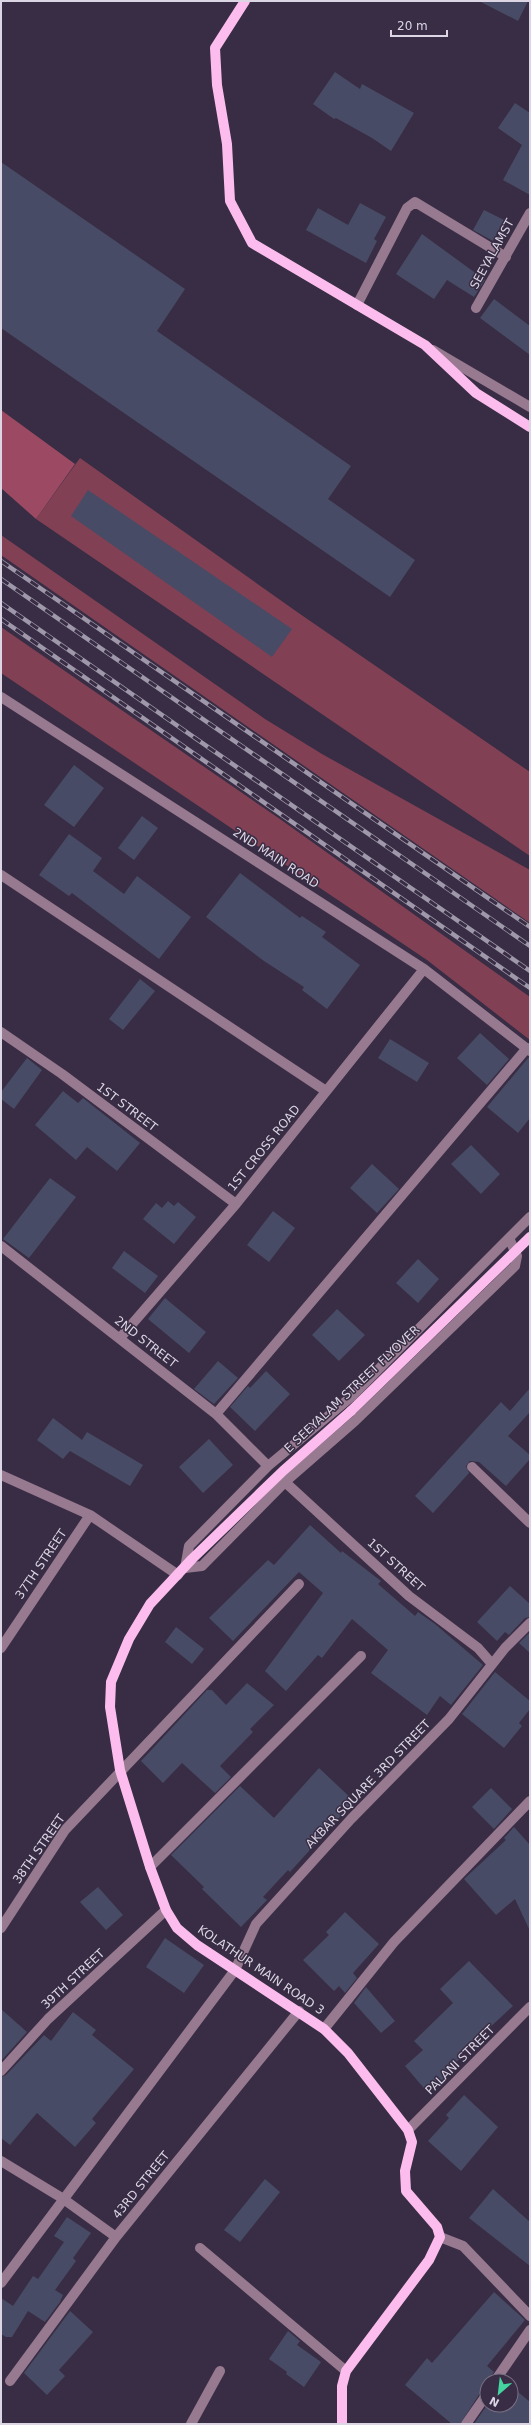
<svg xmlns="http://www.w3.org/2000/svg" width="531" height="2425" font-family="'DejaVu Sans',sans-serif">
<rect width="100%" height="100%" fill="#382d44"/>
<path fill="#824054" d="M80,458L300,614L530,772V856L36,519Z
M1,535L265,719L322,754L530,870V923L1,555Z
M1,627L277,817L530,997V1040L427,960L1,673Z"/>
<path fill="#9c4a63" d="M1,410L75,464L36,519L1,488Z"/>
<path fill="#484b65" d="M479,1H528L518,21Z
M335,72L360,89L362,84L414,113L391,151L372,138L336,118L334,119L313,104Z
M515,103L530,113V195L503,180L522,145L498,128Z
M1,162L185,289L157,331L351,466L328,499L415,560L390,597L1,328Z
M360,203L386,217L374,239L377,241L366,263L306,230L318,208L348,225Z
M484,210L504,220L493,241L473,230Z
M422,234L485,280L474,297L447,280L434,299L396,274Z
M494,299L530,326V355L480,318Z
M88,490L292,629L272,657L71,516Z
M74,765L104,788L74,827L44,805Z
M142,816L158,828L134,860L118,848Z
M69,834L102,858L93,871L124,894L137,876L191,917L159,959L72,893L69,896L39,875Z
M240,873L300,918L302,916L326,932L322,937L360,965L327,1009L302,990L304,987L264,961L206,917Z
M140,979L155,991L123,1030L109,1019Z
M480,1033L509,1059L487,1085L457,1058Z
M390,1039L429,1063L417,1082L378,1058Z
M529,1057L530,1118L518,1133L487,1107Z
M27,1058L42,1070L14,1109L1,1099V1092Z
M63,1091L78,1103L83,1098L140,1143L117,1171L87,1147L76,1160L35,1125Z
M471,1145L500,1174L481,1194L451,1164Z
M372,1164L399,1189L377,1213L350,1188Z
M50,1178L76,1197L29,1258L3,1239Z
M168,1201L174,1206L178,1202L196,1217L174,1244L143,1219L156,1203L162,1208Z
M273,1211L295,1228L269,1262L247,1245Z
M124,1251L158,1276L145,1293L112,1268Z
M418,1259L439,1279L418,1303L396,1283Z
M165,1298L206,1332L189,1353L148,1319Z
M337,1309L365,1335L339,1361L312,1335Z
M218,1361L238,1378L214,1404L194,1389Z
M266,1371L290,1394L255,1431L230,1407L248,1386L250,1388Z
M530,1388V1412L508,1436L530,1455V1459L506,1486L479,1462L470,1461L466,1466L469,1473L433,1513L415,1496L501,1402L510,1411Z
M53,1418L82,1440L87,1432L143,1465L130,1486L70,1451L63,1459L37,1440Z
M209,1439L233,1465L203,1493L179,1467Z
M310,1525L341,1553L342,1551L381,1581L378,1584L415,1616L418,1612L435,1624L483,1665L451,1705L440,1696L427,1715L371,1673L388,1650L352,1619L322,1658L318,1655L286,1691L265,1671L323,1593L299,1572L233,1641L209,1618L268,1560L274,1565Z
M510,1586L530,1604V1617L525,1618L509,1635L505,1632L497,1641L477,1622Z
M176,1627L204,1649L192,1664L165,1642Z
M530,1632V1653L519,1643Z
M495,1672L530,1701V1709L519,1723L522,1726L504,1748L462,1714Z
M247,1683L274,1705L250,1729L253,1732L220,1766L231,1777L215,1793L182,1763L163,1783L141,1761L207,1690H212L226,1705Z
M319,1768L354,1801L290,1872L288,1870L263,1897L267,1900L241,1927L202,1889L204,1887L171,1855L240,1786L274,1818Z
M491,1788L512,1809L494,1829L472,1807Z
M514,1827L530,1845V1931L515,1899L496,1915L464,1879L506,1840L504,1838Z
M98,1887L123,1915L106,1930L80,1902Z
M345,1912L379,1944L353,1973L357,1978L345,1993L339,1986L334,1991L303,1960L329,1935L326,1932Z
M165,1938L204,1965L184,1993L146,1967Z
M469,1961L513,2006L460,2055L462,2057L442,2075L445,2078L428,2093L405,2066L423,2050L414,2041L453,2003L440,1989Z
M366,1987L395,2021L381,2033L354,2003Z
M1,2009L27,2032L1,2061Z
M73,2012L96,2030L92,2035L134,2069L92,2119L96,2123L75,2147L37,2113L10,2145L1,2138V2077L6,2075L44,2035L51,2041Z
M464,2095L498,2127L461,2171L428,2141L449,2118L446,2115Z
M265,2179L280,2192L240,2242L224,2230Z
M493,2189L530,2222V2266L469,2218Z
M67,2217L91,2233L73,2258L76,2261L55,2290L63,2295L60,2302L45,2322L28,2311L12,2337H6L1,2334V2298L13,2306L33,2276L38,2279L64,2242L54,2236Z
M494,2292L525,2320L487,2366L494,2372L487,2381V2388L482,2390L460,2424H452L405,2385L427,2358L432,2363Z
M70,2311L93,2332L59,2370L65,2376L47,2395L24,2373Z
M288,2331L300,2341L297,2345L321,2362L304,2387L286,2374L287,2372L269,2359Z
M511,2386L530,2402V2424H474L487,2405H511Z"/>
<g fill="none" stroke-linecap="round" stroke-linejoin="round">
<path stroke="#977990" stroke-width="10" d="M357,305L407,208L415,202L506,257
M476,308L530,213
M433,350L530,407
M1,697L424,969L530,1051
M1,875L326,1091
M1,1032L62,1074L236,1204
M509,1238L517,1256L515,1266L355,1421L285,1482L202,1566L185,1568L189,1546L268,1466L351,1397L509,1238L530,1217
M1,1246L216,1414L268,1466
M120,1338L236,1204L424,969
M216,1414L527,1048
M472,1467L530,1523
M1,1475L90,1515L178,1575
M285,1482L409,1596L478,1648L492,1664
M1,1648L90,1515
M150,1867L361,1656
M1,1928L65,1830L299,1584
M324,2029L394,1942L530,1801
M1,2071L48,2019L166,1910
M408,2130L530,2007
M1,2161L62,2198L116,2237
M440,2237L463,2246L530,2316
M200,2248L346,2371
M1,2283L235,1970L256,1924L351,1819L449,1719L505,1648L530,1623
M10,2381L116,2237L299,2011
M495,2381L530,2330
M191,2424L220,2371
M466,2424L487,2394"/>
<path stroke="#fcbdee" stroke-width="10" d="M245,1L215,48L217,85L227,144L230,201L252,243L425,345L476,393L530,427
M342,2424V2386L346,2371L429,2260L440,2237L437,2227L406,2191L405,2171L412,2142L408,2130L348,2053L324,2029L197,1945L177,1928L166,1910L150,1867L120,1770L110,1707L111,1682L129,1639L150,1604L192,1559L283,1471L351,1411"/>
<defs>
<path id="rail" d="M1,561L530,927
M1,579L530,946
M1,603L530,971
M1,619L530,988"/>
</defs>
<use href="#rail" stroke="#9f98aa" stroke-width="4.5"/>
<use href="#rail" stroke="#382d44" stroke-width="3" stroke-dasharray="9" stroke-linecap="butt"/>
<path stroke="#fcbdee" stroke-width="10" d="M351,1411L530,1237"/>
</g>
<g text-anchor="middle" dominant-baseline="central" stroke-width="3" stroke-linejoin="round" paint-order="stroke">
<g font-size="12" fill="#dbd5e4" stroke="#382d44">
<text transform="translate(492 254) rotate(-61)">SEEYALAMST</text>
<text transform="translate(276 858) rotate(33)">2ND MAIN ROAD</text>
<text transform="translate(127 1107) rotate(37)">1ST STREET</text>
<text transform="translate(264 1148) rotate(-51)">1ST CROSS ROAD</text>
<text transform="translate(146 1342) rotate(38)">2ND STREET</text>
<text transform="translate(352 1389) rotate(-43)">E SEEYALAM STREET FLYOVER</text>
<text transform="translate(41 1564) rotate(-56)">37TH STREET</text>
<text transform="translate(396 1565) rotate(42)">1ST STREET</text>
<text transform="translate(368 1784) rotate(-46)">AKBAR SQUARE 3RD STREET</text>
<text transform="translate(39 1849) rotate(-55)">38TH STREET</text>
<text transform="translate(261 1970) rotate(34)">KOLATHUR MAIN ROAD 3</text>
<text transform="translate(73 1979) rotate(-43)">39TH STREET</text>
<text transform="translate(460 2060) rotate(-45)">PALANI STREET</text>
<text transform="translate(141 2185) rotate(-51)">43RD STREET</text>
</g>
</g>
<rect width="531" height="2425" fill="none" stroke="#dbd5e4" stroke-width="4"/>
<g transform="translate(499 2393) rotate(208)"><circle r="19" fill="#382d44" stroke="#797084"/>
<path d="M0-3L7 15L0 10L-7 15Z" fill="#44d49f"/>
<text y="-6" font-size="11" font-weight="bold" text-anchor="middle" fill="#dbd5e4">N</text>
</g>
<path d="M391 30v6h56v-6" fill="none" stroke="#dbd5e4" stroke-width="2"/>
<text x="397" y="30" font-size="12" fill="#dbd5e4" stroke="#382d44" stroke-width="3" paint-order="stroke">20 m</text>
</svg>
